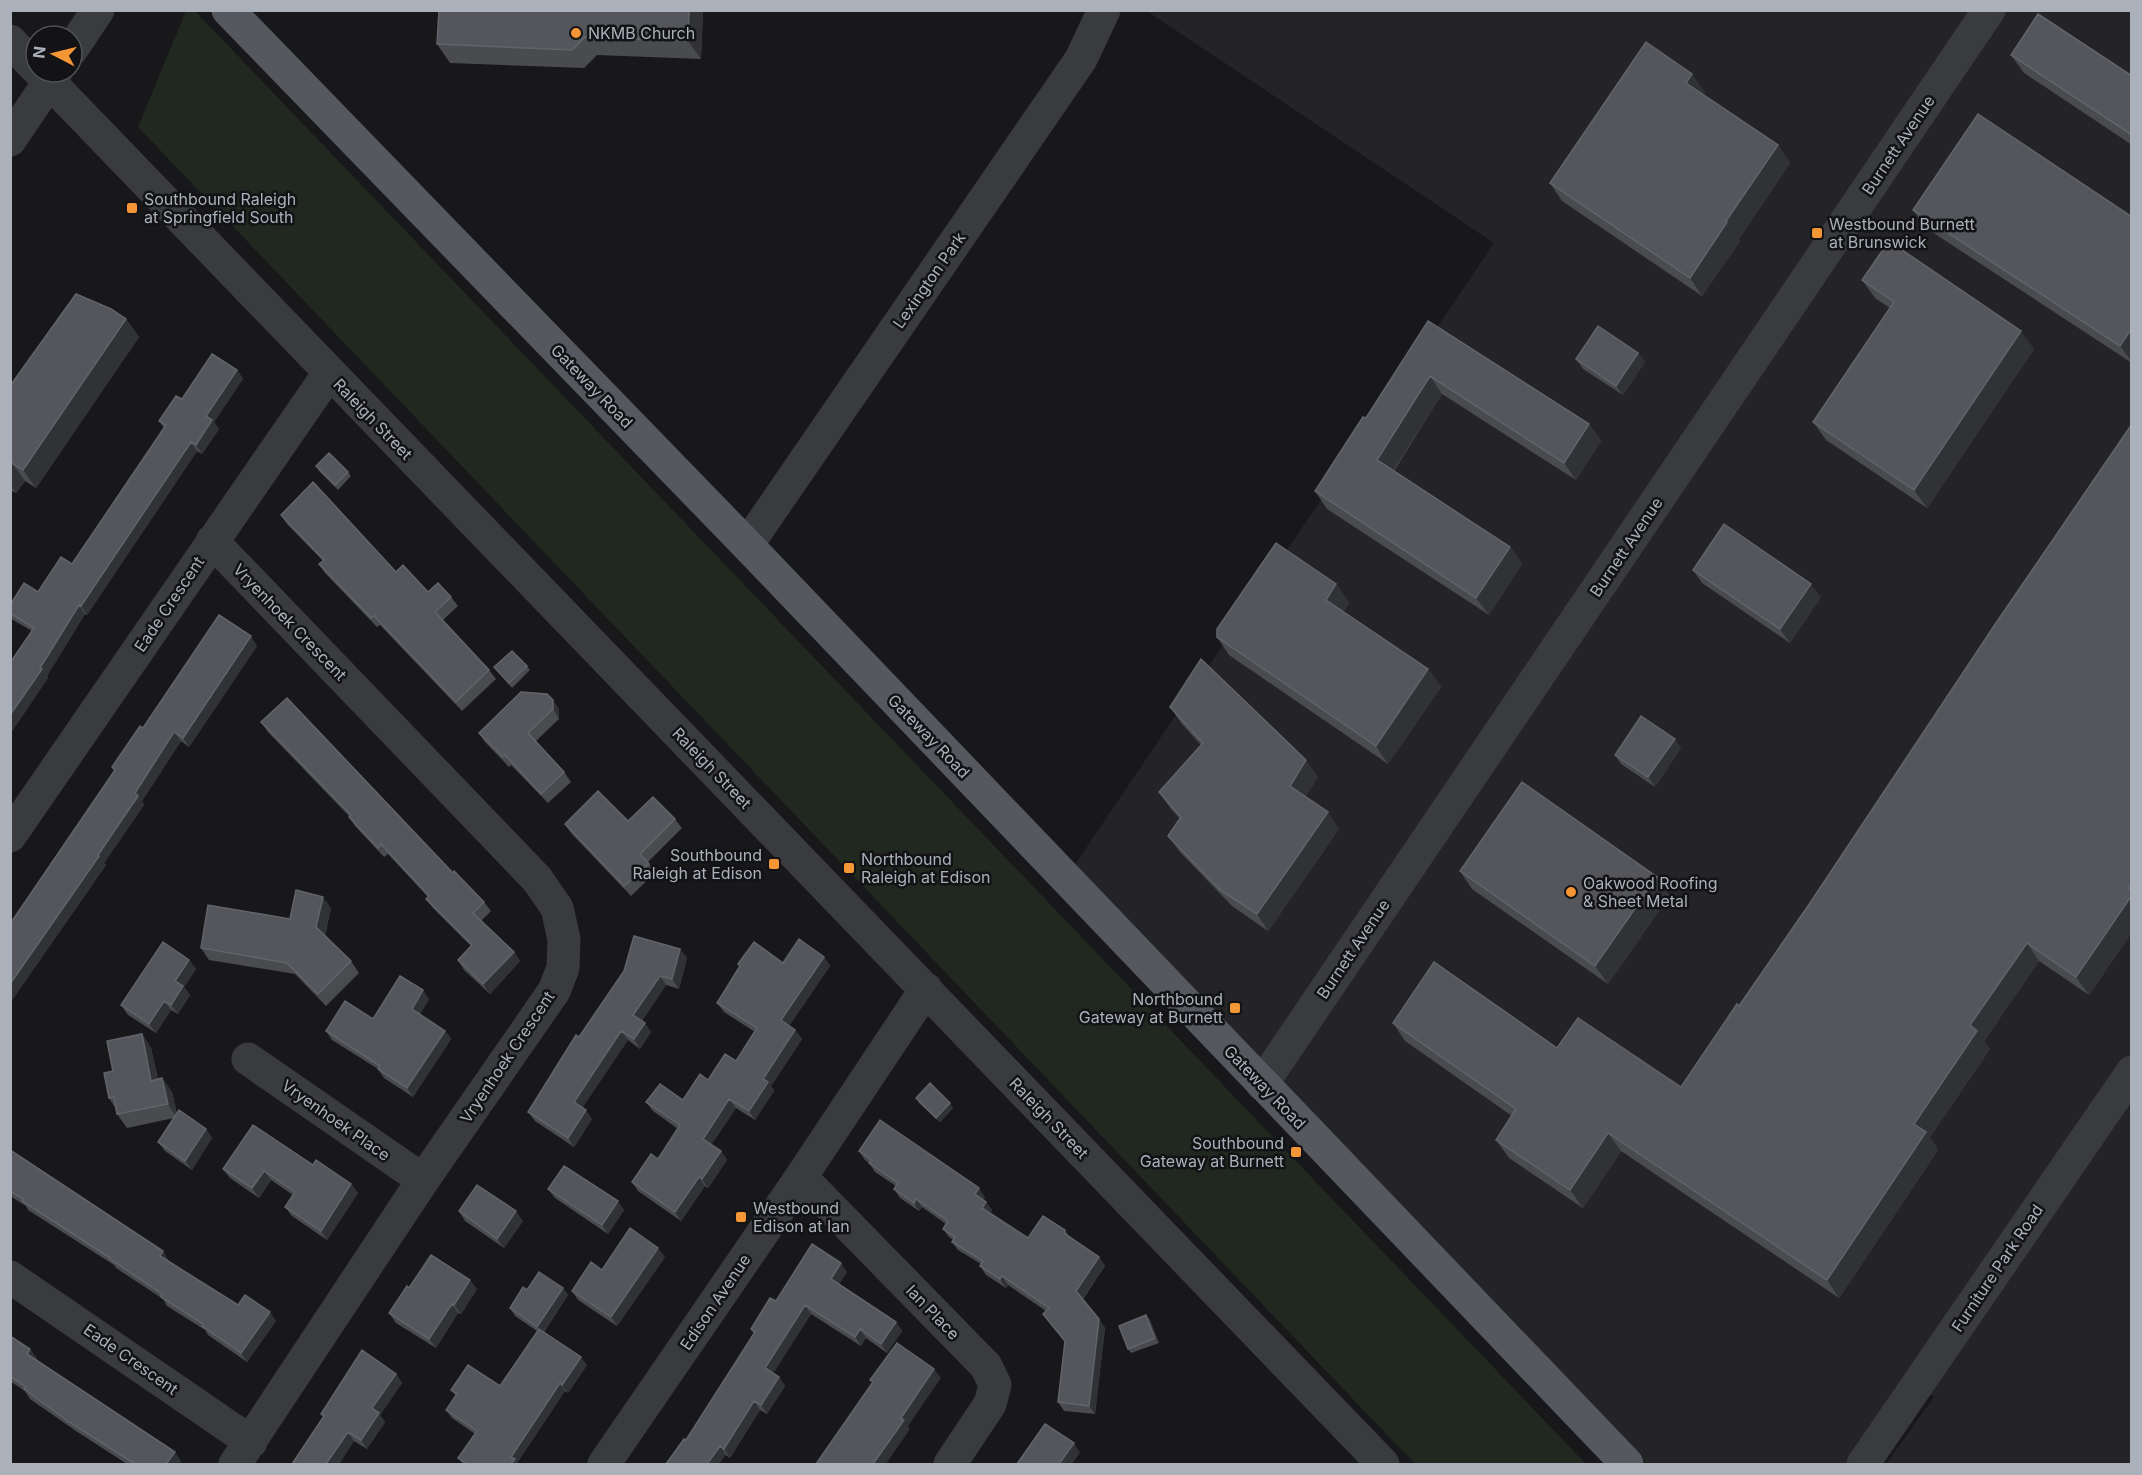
<svg xmlns="http://www.w3.org/2000/svg" width="2142" height="1475" font-family="Inter,sans-serif">
<rect width="100%" height="100%" fill="#18181a"/>
<path fill="#242427" d="M1147,11H2131V1464H1886L1934,1397L1908,1379L1850,1464H1647L1074,866L1494,243Z"/>
<path fill="#202820" d="M186,11H195L1586,1464H1415L138,127Z"/>
<g fill="none" stroke-linecap="round" stroke-linejoin="round">
<path stroke="#393b3f" stroke-width="33" d="M10,41L36,68
M72,49L98,10
M40,72L1383,1464
M10,140L56,72
M212,541L537,879L557,908L564,939L563,968L554,991L423,1180L235,1464
M747,545L1081,59L1104,10
M10,836L329,373
M248,1059L423,1180
M1262,1084L1989,10
M801,1177L986,1366L995,1385L990,1404L950,1464
M10,1277L251,1442
M604,1464L801,1177L926,989
M1863,1464L2132,1072"/>
<path stroke="#55585e" stroke-width="33" d="M228,10L747,545L1627,1464"/>
</g>
<path fill="#494b4f" d="M703,10L701,59L597,55L584,68L450,63L437,44Z
M2011,55L2132,76V145L2024,73Z
M1705,92L1703,94L1778,145L1790,163L1739,239L1740,241L1702,296L1562,201L1550,183Z
M1913,210L2132,217V363L1926,228Z
M1862,280L2034,349L1927,508L1826,440L1813,422L1890,308L1875,298Z
M126,319L139,337L36,488L25,481L16,493L10,490V386Z
M1428,321L1589,424L1601,441L1576,480L1442,394L1394,471L1510,547L1522,564L1489,615L1327,509L1315,491L1366,418Z
M1638,353L1645,362L1623,395L1583,369L1576,359Z
M237,370L243,379L214,422L219,429L202,454L197,451L87,615L85,614L47,676L48,678L10,734V663L32,631L13,620L10,616V605L38,592L72,564L164,428L159,421L182,399Z
M2132,424V932L2089,995L2039,961L1984,1041L1990,1049L1930,1137L1938,1150L1839,1298L1621,1151L1583,1208L1509,1158L1496,1140L1512,1116L1405,1041L1393,1023L1557,1048L1681,1087L1739,1006L1810,903Z
M316,466L348,472L351,476L338,490L319,471Z
M281,515L396,572L428,592L451,597L458,606L443,620L489,670L496,679L462,711L380,625L377,627L325,573L319,564L323,561L287,524Z
M1693,570L1821,597L1790,643L1702,583Z
M1336,584L1349,603L1343,612L1428,669L1441,687L1388,764L1229,655L1217,637Z
M257,646L189,747L181,741L142,801L144,805L104,863L106,865L10,1003L114,771L112,767L143,728Z
M527,666L530,670L512,688L494,667Z
M521,692L559,709V719L535,742L564,772L571,782L548,803L511,765L509,767L485,742L479,733Z
M1170,707L1318,777L1305,797L1339,829L1268,931L1232,906L1180,852L1168,836L1180,819L1171,809L1159,792L1201,745L1182,724Z
M261,722L453,873L484,902L491,911L481,921L514,952L520,961L490,994L464,970L458,960L471,946L433,908L426,899L428,897L388,854L384,857L355,826L349,816L268,732Z
M1681,748L1655,787L1621,764L1615,755Z
M675,819L682,828L648,862L655,873L631,896L571,833L565,824Z
M1460,871L1670,895L1608,984L1472,889Z
M331,908L325,936L351,961L359,973L326,1006L295,974L209,960L201,948L290,919Z
M680,949L687,958L679,989L666,985L642,1021L651,1032L640,1049L628,1040L582,1108L592,1119L574,1147L535,1121L528,1112L579,1037Z
M824,957L830,966L789,1026L795,1030L802,1039L771,1086L774,1091L755,1120L736,1108L711,1145L721,1151L727,1160L708,1188L705,1186L681,1221L638,1191L632,1182L658,1159L678,1129L653,1111L646,1102L683,1100L708,1080L736,1061L755,1032L724,1012L717,1003L740,967L738,964L783,963Z
M189,960L196,969L184,987L190,995L178,1014L171,1010L156,1033L128,1015L121,1005Z
M429,999L420,1014L445,1031L451,1039L413,1097L384,1078L378,1069L332,1040L326,1031L373,1019Z
M142,1034L151,1048L158,1079L162,1078L172,1092L177,1114L206,1129L212,1138L192,1170L165,1151L158,1142L174,1118L127,1128L117,1114L116,1109L109,1098L113,1071Z
M916,1098L953,1108L940,1122L919,1103Z
M10,1150L169,1261L238,1305L276,1321L247,1362L208,1335L205,1330L167,1306L163,1299L116,1268L114,1265L28,1210L26,1206L10,1196Z
M859,1151L985,1197L983,1200L986,1202L992,1210L990,1213L1028,1238L1065,1230L1070,1238L1099,1257L1105,1266L1083,1299L1105,1328L1095,1414L1064,1411L1058,1402L1065,1342L1043,1314L1046,1311L1008,1285L1006,1288L986,1275L980,1266L981,1264L958,1250L952,1242L953,1240L949,1237L943,1229L946,1224L922,1207L919,1211L900,1198L894,1189L896,1186L875,1172L869,1163L865,1160Z
M313,1165L351,1184L358,1193L327,1240L292,1216L285,1207L293,1195L271,1180L259,1198L230,1178L223,1169Z
M548,1189L624,1210L608,1234L555,1198Z
M459,1211L523,1221L504,1248L465,1221Z
M665,1257L617,1326L578,1300L572,1291L602,1270Z
M847,1272L839,1284L896,1322L902,1331L887,1353L866,1338L861,1346L811,1314L773,1373L779,1377L785,1386L767,1414L760,1410L730,1458L726,1455L686,1440L754,1334L751,1329L776,1301Z
M409,1288L477,1289L461,1314L458,1313L436,1348L396,1323L389,1313Z
M563,1288L568,1295L544,1332L587,1365L568,1393L565,1391L517,1463L518,1464H463L458,1458L475,1434L452,1418L446,1410L456,1396L451,1390L500,1386L537,1331L515,1316L510,1308L527,1290Z
M1146,1315L1150,1320L1159,1343L1131,1353L1128,1349Z
M10,1336L30,1349L37,1359L36,1360L181,1461L179,1464H127L76,1431L30,1399L25,1391L10,1381Z
M396,1374L402,1383L380,1415L385,1422L367,1449L354,1441L339,1464H292L323,1417L321,1414Z"/>
<path fill="#313235" d="M689,10H703L701,59L688,41Z
M1692,74L1705,92L1699,101L1686,83Z
M1778,145L1790,163L1739,239L1740,241L1702,296L1690,278L1726,221Z
M126,319L139,337L36,488L23,470Z
M2132,328V362L2120,346Z
M2021,331L2034,349L1927,508L1914,490Z
M1638,353L1645,362L1623,395L1616,386Z
M237,370L243,379L214,422L219,429L202,454L196,445L206,416Z
M1430,376L1442,394L1389,477L1377,460Z
M1589,424L1601,441L1576,480L1564,463Z
M191,442L197,451L87,615L81,606Z
M12,463L25,481L16,493L10,485V465Z
M1510,547L1522,564L1489,615L1476,598Z
M1336,584L1349,603L1338,618L1326,600Z
M1811,584L1821,597L1790,643L1780,629Z
M79,605L85,614L47,676L48,678L10,734V715Z
M251,636L257,646L189,747L183,738Z
M1428,669L1441,687L1388,764L1376,746Z
M553,700L559,709V719L553,709Z
M174,732L181,741L142,801L144,805L104,863L106,865L10,1003V984Z
M1675,739L1681,748L1655,787L1648,777Z
M1306,760L1318,777L1302,803L1290,786Z
M1328,812L1339,829L1268,931L1257,914Z
M1657,877L1670,895L1608,984L1595,966Z
M2132,895V932L2089,995L2076,977Z
M323,897L331,908L324,938L316,927Z
M2027,943L2039,961L1984,1041L1990,1049L1930,1137L1938,1150L1839,1298L1827,1280L1970,1025Z
M680,949L687,958L679,989L672,979Z
M514,952L520,961L490,994L483,984Z
M824,957L830,966L787,1029L781,1020Z
M189,960L196,969L184,987L190,995L178,1014L171,1005L175,981Z
M660,976L666,985L640,1024L633,1015Z
M423,990L429,999L418,1017L412,1009Z
M164,1001L171,1010L156,1033L149,1024Z
M645,1023L651,1032L640,1049L634,1039Z
M795,1030L802,1039L771,1086L774,1091L755,1120L749,1111L763,1079Z
M445,1031L451,1039L413,1097L407,1088Z
M621,1031L628,1040L580,1111L574,1102Z
M142,1034L151,1048L161,1095L151,1081Z
M162,1078L172,1092L177,1118L168,1104Z
M729,1099L736,1108L709,1148L703,1139Z
M950,1103L953,1108L940,1122L936,1118Z
M586,1110L592,1119L574,1147L568,1138Z
M206,1129L212,1138L192,1170L185,1161Z
M1608,1133L1621,1151L1583,1208L1570,1190Z
M721,1151L727,1160L708,1188L702,1179Z
M264,1171L271,1180L259,1198L252,1188Z
M699,1177L705,1186L681,1221L675,1212Z
M351,1184L358,1193L327,1240L321,1231Z
M979,1188L985,1197L981,1203L975,1194Z
M916,1199L922,1207L919,1211L914,1203Z
M618,1201L624,1210L608,1234L602,1225Z
M986,1202L992,1210L988,1216L982,1208Z
M516,1211L523,1221L504,1248L497,1239Z
M658,1248L665,1257L617,1326L611,1317Z
M163,1251L169,1261L167,1265L160,1256Z
M1099,1257L1105,1266L1082,1299L1076,1291Z
M841,1263L847,1272L837,1287L831,1279Z
M1002,1276L1008,1285L1006,1288L1000,1279Z
M470,1280L477,1289L461,1314L454,1305Z
M563,1288L568,1295L542,1334L537,1327Z
M452,1304L458,1313L436,1348L429,1339Z
M805,1305L811,1314L771,1377L765,1368Z
M270,1312L276,1321L247,1362L241,1353Z
M1146,1315L1150,1320L1159,1343L1155,1338Z
M1099,1319L1105,1328L1095,1414L1089,1406Z
M896,1322L902,1331L887,1353L881,1344Z
M860,1329L866,1338L861,1346L855,1337Z
M30,1349L37,1359L34,1363L27,1354Z
M581,1357L587,1365L568,1393L562,1385Z
M934,1369L941,1378L908,1426L910,1429L886,1464H873L901,1418Z
M396,1374L402,1383L380,1415L385,1422L367,1449L361,1440L372,1408Z
M779,1377L785,1386L767,1414L761,1405Z
M560,1383L565,1391L517,1463L518,1464H511V1457Z
M754,1401L760,1410L730,1458L724,1449Z
M348,1432L354,1441L339,1464H326Z
M1074,1443L1080,1453L1072,1464H1059Z
M720,1446L726,1455L719,1464H707Z
M175,1452L181,1461L179,1464H166Z"/>
<path fill="#54565b" stroke="#61646a" stroke-width="1.5" d="M439,10H689L688,41L585,37L572,50L437,44Z
M2038,14L2132,76V135L2011,55Z
M1646,42L1692,74L1686,83L1778,145L1726,221L1727,222L1690,278L1550,183Z
M1978,114L2132,217V328L2120,346L1913,210Z
M1889,241L2021,331L1914,490L1813,422L1894,302L1862,280Z
M76,294L111,309L126,319L23,470L12,463L10,465V386Z
M1428,321L1589,424L1564,463L1430,376L1377,460L1510,547L1476,598L1315,491L1363,417L1366,418Z
M1598,326L1638,353L1616,386L1576,359Z
M212,354L237,370L206,416L212,420L196,445L191,442L81,606L79,605L40,668L42,669L10,715V663L34,628L10,613V605L24,583L38,592L61,557L72,564L166,425L159,421L176,396L182,399Z
M2132,424V883L2128,888L2132,890V895L2076,977L2027,943L1970,1025L1977,1031L1914,1124L1926,1132L1827,1280L1608,1133L1570,1190L1496,1140L1516,1109L1393,1023L1434,962L1557,1048L1578,1018L1681,1087L1737,1004L1739,1006L1810,903L1996,623Z
M329,453L348,472L335,485L316,466Z
M313,482L396,572L403,565L428,592L438,583L451,597L435,612L489,670L456,702L374,616L371,618L319,564L324,560L281,515Z
M1724,524L1811,584L1780,629L1693,570Z
M1276,543L1336,584L1326,600L1428,669L1376,746L1217,637V629Z
M219,615L251,636L183,738L174,732L135,793L138,796L98,855L99,856L10,984V924L115,770L112,767L140,726L143,728Z
M512,651L527,666L509,683L494,667Z
M1201,659L1306,760L1290,786L1328,812L1257,914L1220,890L1168,836L1181,817L1159,792L1203,743L1170,707Z
M521,692L547,694L553,700V709L528,733L564,772L541,794L505,755L503,757L479,733Z
M287,698L453,873L454,871L484,902L473,913L514,952L483,984L458,960L472,945L426,899L429,896L381,844L378,848L349,817L351,815L261,722Z
M1641,716L1675,739L1648,777L1615,755Z
M1522,782L1657,877L1595,966L1460,871Z
M598,791L628,821L653,797L675,819L640,854L649,864L624,886L565,824Z
M296,890L323,897L316,927L351,961L318,994L287,963L201,948L208,905L290,919Z
M634,936L680,949L672,979L660,976L633,1015L645,1023L634,1039L621,1031L574,1102L586,1110L568,1138L528,1112L576,1035L579,1037L624,971Z
M799,939L824,957L781,1020L795,1030L763,1079L768,1082L749,1111L729,1099L703,1139L721,1151L702,1179L699,1177L675,1212L632,1182L651,1154L658,1159L680,1125L646,1102L660,1084L683,1100L700,1074L708,1080L725,1054L736,1061L757,1028L717,1003L740,966L738,964L754,942L783,963Z
M163,942L189,960L175,981L183,986L171,1005L164,1001L149,1024L121,1005Z
M400,976L423,990L412,1009L445,1031L407,1088L378,1069L380,1066L326,1031L345,1001L373,1019Z
M142,1034L151,1081L162,1078L168,1104L117,1114L114,1097L109,1098L104,1073L113,1071L107,1041Z
M930,1083L950,1103L936,1118L916,1098Z
M179,1110L206,1129L185,1161L158,1142Z
M880,1120L979,1188L975,1194L986,1202L982,1208L1028,1238L1043,1216L1065,1230L1064,1233L1099,1257L1076,1291L1099,1319L1089,1406L1058,1402L1065,1341L1043,1314L1049,1308L1002,1276L1000,1279L980,1266L983,1261L952,1242L955,1237L943,1229L948,1221L916,1199L914,1203L894,1189L898,1183L869,1163L872,1160L859,1151Z
M253,1125L313,1165L316,1160L351,1184L321,1231L285,1207L295,1192L264,1171L252,1188L223,1169Z
M10,1150L163,1251L160,1256L238,1305L245,1295L270,1312L241,1353L202,1326L203,1324L161,1297L162,1294L110,1259V1258L22,1201L23,1199L10,1191Z
M564,1166L618,1201L602,1225L548,1189Z
M477,1185L516,1211L497,1239L459,1211Z
M630,1228L658,1248L611,1317L572,1291L591,1262L602,1270Z
M812,1244L841,1263L831,1279L896,1322L881,1344L860,1329L855,1337L805,1305L765,1368L779,1377L761,1405L754,1401L724,1449L720,1446L707,1464H666L684,1439L686,1440L755,1332L751,1329L770,1298L776,1301Z
M431,1255L470,1280L454,1305L452,1304L429,1339L389,1313L407,1286L409,1288Z
M539,1272L563,1288L537,1327L510,1308L523,1287L527,1290Z
M1146,1315L1155,1338L1128,1349L1119,1326Z
M539,1329L581,1357L562,1385L560,1383L511,1457L515,1459L511,1464H467L458,1458L477,1431L446,1410L457,1394L451,1390L468,1365L500,1386Z
M10,1336L30,1349L27,1354L175,1452L166,1464H135L69,1422L24,1389L26,1387L10,1376Z
M897,1343L934,1369L901,1418L904,1420L873,1464H816L873,1382L870,1380Z
M362,1350L396,1374L372,1408L379,1413L361,1440L348,1432L326,1464H292L324,1416L321,1414Z
M1045,1424L1074,1443L1059,1464H1017Z"/>
<g fill="#f49636" stroke="#131315" stroke-width="2">
<circle cx="576" cy="33" r="6"/>
<rect x="126" y="202" width="12" height="12" rx="3"/>
<rect x="1811" y="227" width="12" height="12" rx="3"/>
<rect x="768" y="858" width="12" height="12" rx="3"/>
<rect x="843" y="862" width="12" height="12" rx="3"/>
<circle cx="1571" cy="892" r="6"/>
<rect x="1229" y="1002" width="12" height="12" rx="3"/>
<rect x="1290" y="1146" width="12" height="12" rx="3"/>
<rect x="735" y="1211" width="12" height="12" rx="3"/>
</g>
<g text-anchor="middle" dominant-baseline="central" stroke-width="5" stroke-linejoin="round" paint-order="stroke">
<g font-size="16" fill="#aab1ba" stroke="#131315" text-anchor="start">
<text x="588" y="33">NKMB Church</text>
<text x="144" y="199">Southbound Raleigh<tspan x="144" dy="18">at Springfield South</tspan></text>
<text x="1829" y="224">Westbound Burnett<tspan x="1829" dy="18">at Brunswick</tspan></text>
<text x="762" y="855" text-anchor="end">Southbound<tspan x="762" dy="18">Raleigh at Edison</tspan></text>
<text x="861" y="859">Northbound<tspan x="861" dy="18">Raleigh at Edison</tspan></text>
<text x="1583" y="883">Oakwood Roofing<tspan x="1583" dy="18">&amp; Sheet Metal</tspan></text>
<text x="1223" y="999" text-anchor="end">Northbound<tspan x="1223" dy="18">Gateway at Burnett</tspan></text>
<text x="1284" y="1143" text-anchor="end">Southbound<tspan x="1284" dy="18">Gateway at Burnett</tspan></text>
<text x="753" y="1208">Westbound<tspan x="753" dy="18">Edison at Ian</tspan></text>
</g>
<g font-size="16" fill="#aab1ba" stroke="#131315">
<text transform="translate(1898 145) rotate(-56)">Burnett Avenue</text>
<text transform="translate(929 280) rotate(-55)">Lexington Park</text>
<text transform="translate(592 386) rotate(46)">Gateway Road</text>
<text transform="translate(373 419) rotate(46)">Raleigh Street</text>
<text transform="translate(1626 547) rotate(-56)">Burnett Avenue</text>
<text transform="translate(169 604) rotate(-56)">Eade Crescent</text>
<text transform="translate(290 622) rotate(46)">Vryenhoek Crescent</text>
<text transform="translate(929 736) rotate(46)">Gateway Road</text>
<text transform="translate(712 768) rotate(46)">Raleigh Street</text>
<text transform="translate(1353 949) rotate(-56)">Burnett Avenue</text>
<text transform="translate(507 1057) rotate(-56)">Vryenhoek Crescent</text>
<text transform="translate(1265 1087) rotate(46)">Gateway Road</text>
<text transform="translate(1049 1118) rotate(46)">Raleigh Street</text>
<text transform="translate(336 1120) rotate(35)">Vryenhoek Place</text>
<text transform="translate(1997 1268) rotate(-56)">Furniture Park Road</text>
<text transform="translate(715 1302) rotate(-56)">Edison Avenue</text>
<text transform="translate(933 1312) rotate(46)">Ian Place</text>
<text transform="translate(131 1359) rotate(35)">Eade Crescent</text>
</g>
</g>
<rect width="2142" height="1475" fill="none" stroke="#aab1ba" stroke-width="24"/>
<g transform="translate(54 54) rotate(277)"><circle r="28" fill="#131315" stroke="#4f5257" stroke-width="1.5"/>
<path d="M0-4.5L10 22L0 15L-10 22Z" fill="#f49636"/>
<text y="-9" font-size="16" font-weight="bold" text-anchor="middle" fill="#aab1ba">N</text>
</g>
</svg>
